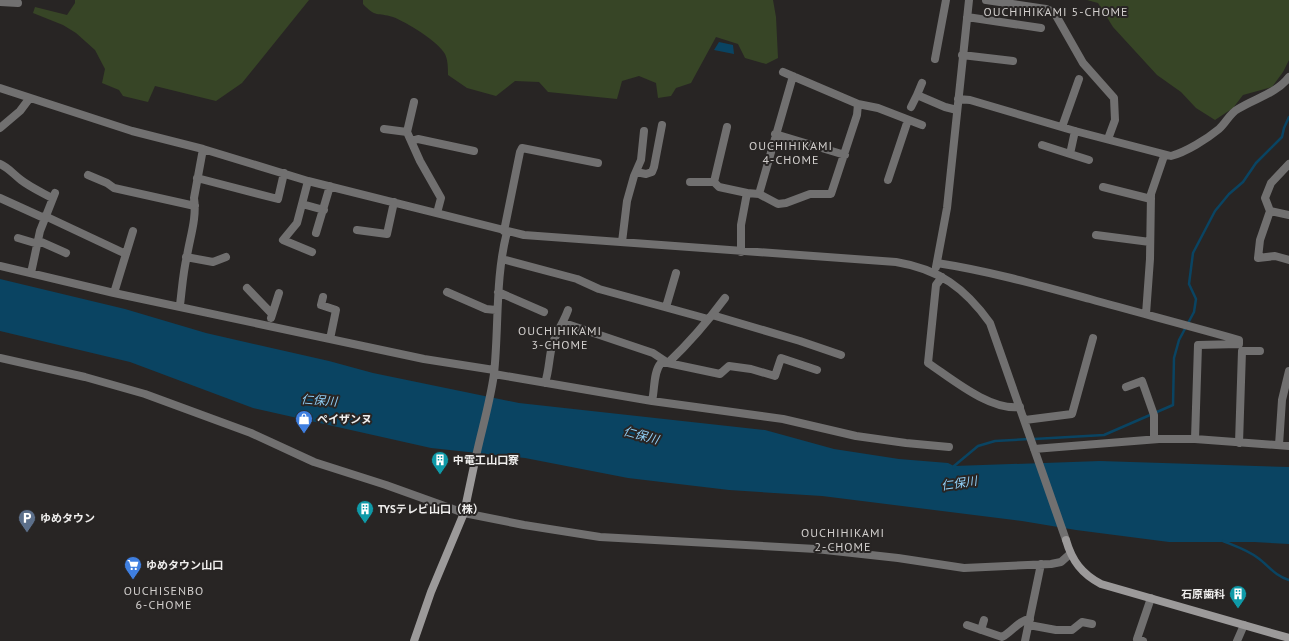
<svg xmlns="http://www.w3.org/2000/svg" width="1289" height="641" font-family="'PT Sans','Noto Sans JP',sans-serif">
<rect width="100%" height="100%" fill="#282524"/>
<path fill="#374526" d="M75,0H309L242,83L216,101L155,86L148,102L123,96L119,90L102,83L105,69L95,50L76,33L63,25L33,13L35,7L67,15L75,3Z
M363,0H773L776,17L778,58L766,64L745,58L738,44L716,37L691,83L676,88L671,96L658,98L656,83L639,76L622,81L617,99L548,92L539,82L515,81L496,96L467,88L448,75C448,69 448,60 445,54C438,41 406,22 393,17C377,12 376,18 363,4Z
M1087,0H1289V60L1283,72L1272,87L1243,95L1233,108L1215,120L1196,108L1181,92L1157,75L1113,27L1098,3Z"/>
<path fill="#0a4462" d="M719,42L733,45L734,54L714,50Z
M0,279L125,309L206,333L329,361L373,373L519,403L765,430L834,449L899,459L948,463L954,466L1100,461L1289,467V544L1254,542H1169L1076,530L1022,521L822,496L729,490L628,478L525,458L431,448L253,408L130,362L0,331Z"/>
<g fill="none" stroke-linecap="round" stroke-linejoin="round">
<path stroke="#0a4462" stroke-width="2.5" d="M1034,439L1104,435L1173,405L1174,358L1179,340L1194,312L1196,299L1189,284L1193,253L1215,211L1229,194L1243,182L1256,163L1282,137L1284,128L1289,117
M954,468V466L978,446L995,441L1029,439
M1223,541C1235,546 1248,550 1258,558C1269,566 1275,576 1289,580"/>
<path stroke="#717070" stroke-width="8" d="M986,0L1046,9L1054,12L1083,63L1114,98L1115,120L1108,139
M0,2L18,3
M967,17L1041,28
M962,55L1013,61
M935,59L946,0
M922,83L917,95L945,107L957,110
M0,88L132,131L203,149L308,181L524,235L896,262C939,269 965,288 990,323L1066,540
M958,99L970,100L1075,131L1171,156C1186,152 1207,139 1219,129C1226,123 1230,113 1238,109C1255,98 1276,94 1289,77
M414,102L407,132L420,161L441,198L437,213
M858,104L878,108L922,125
M911,107L917,95
M727,127L714,182L719,187L747,193L741,225V252
M1062,127L1079,79
M0,128L20,111L29,99
M384,129L407,132
M1075,131L1070,154L1089,160
M775,134L845,155
M411,141L418,139L474,151
M1042,145L1070,154
M0,164C9,168 13,174 21,180C30,187 41,192 52,198
M1289,164L1271,183L1265,198L1270,211L1260,240L1258,258L1275,256L1289,260
M636,172L646,174L652,172L654,167L662,125
M88,175L107,183L114,188L195,206
M197,178L278,199L284,173
M888,180L908,120
M308,181L302,204L324,210
M690,182H714
M1103,187L1151,199
M747,193L759,194L778,204L786,203L810,194H831L857,115L858,104L783,72
M759,194L793,76
M0,198L44,218
M302,204L297,223L283,240L312,252
M1270,211L1289,215
M45,216L126,254
M357,230L387,234L394,202
M504,231L520,152L522,148L598,163
M316,233L330,186
M1096,235L1150,242
M18,238L38,244
M39,241L66,253
M622,242L627,201L634,176L641,160L644,131
M186,257L213,262L226,257
M502,259L577,279L599,289L708,319
M937,263C989,271 1039,285 1090,299C1140,313 1190,326 1239,340V344L1198,345L1195,439
M0,266L114,293L424,359L494,370
M936,267L947,208L969,0
M31,273L40,231L55,193
M942,277L936,285L928,363C952,379 990,411 1020,407
M247,288L272,314
M447,292L486,309L496,310
M498,292L544,312
M114,293L133,231
M323,297L321,305L336,310L330,339
M180,305C182,289 183,272 187,256C190,237 197,218 194,198L203,149
M666,307L676,273
M1146,314L1150,259L1151,194L1164,156
M712,315L800,341L841,355
M271,318L279,293
M564,323L653,353L668,363L720,374L729,366L751,369L775,376L781,358L817,370
M0,358L85,377L145,394L251,433L314,462L386,485L464,513L524,525L600,537L816,549L898,558L964,568L1051,564L1061,562L1070,554
M494,374L652,401L783,419L856,436L906,443L949,447
M545,383C549,371 549,358 552,346C555,334 564,322 568,310
M1126,387L1142,381L1154,415V439
M652,401C655,389 653,372 661,363H668C689,343 708,321 725,298
M1025,420L1072,414L1093,338
M1239,443L1242,351H1260
M1279,445L1282,400L1289,371
M1034,449L1159,439H1195L1289,446
M475,461C481,432 490,403 494,374C499,327 495,278 507,232
M967,625L1002,637C1012,632 1019,620 1030,619
M1029,625L1056,630H1072L1082,622L1092,624
M981,630L984,620
M1025,641L1041,564
M1143,641L1137,639L1151,598
M1237,641L1244,625"/>
<path stroke="#9c9a9a" stroke-width="8" d="M1066,540C1072,561 1082,574 1101,584L1289,638
M414,641L431,592L464,513L475,461"/>
</g>
<defs>
<symbol id="shop-pin" viewBox="-11 -11 22 30"><path d="M0 17L-7.5 6A9.5 9.5 0 1 1 7.5 6Z" fill="#3f7fe0" stroke="#282524"/><path d="M-5-2.5h2.3a2.7 3.5 0 0 1 5.4 0H5L5.5 6h-11ZM-1.5-2.5h3a1.5 2.3 0 0 0-3 0Z" fill="#fff"/></symbol>
<symbol id="building-pin" viewBox="-11 -11 22 30"><path d="M0 17L-7.5 6A9.5 9.5 0 1 1 7.5 6Z" fill="#0f9aa8" stroke="#282524"/><path d="M-4-6H4V6H1V3H-1V6H-4ZM-2.5-4.3h1.7v1.8h-1.7ZM.8-4.3h1.7v1.8H.8ZM-2.5-1h1.7V.8h-1.7ZM.8-1h1.7V.8H.8Z" fill="#fff"/></symbol>
<symbol id="parking-pin" viewBox="-11 -11 22 30"><path d="M0 17L-7.5 6A9.5 9.5 0 1 1 7.5 6Z" fill="#5c6f8a" stroke="#282524"/><path d="M-3.5-5.5H1a3.5 3.5 0 0 1 0 7H-1V5.5H-3.5ZM-1-3.4V-.6H.8a1.4 1.4 0 0 0 0-2.8Z" fill="#fff"/></symbol>
<symbol id="supermarket-pin" viewBox="-11 -11 22 30"><path d="M0 17L-7.5 6A9.5 9.5 0 1 1 7.5 6Z" fill="#3f7fe0" stroke="#282524"/><path d="M-6-5.5h2.5l.6 2H6L4.5 2H-2.5L-4.4-4H-6ZM-1.5 3.2a1.3 1.3 0 1 0 .1 0ZM3 3.2a1.3 1.3 0 1 0 .1 0Z" fill="#fff"/></symbol>
</defs>
<g fill-rule="evenodd">
<use href="#shop-pin" x="294" y="409" width="20" height="27"/>
<use href="#building-pin" x="430" y="450" width="20" height="27"/>
<use href="#building-pin" x="355" y="499" width="20" height="27"/>
<use href="#parking-pin" x="17" y="508" width="20" height="27"/>
<use href="#supermarket-pin" x="123" y="555" width="20" height="27"/>
<use href="#building-pin" x="1228" y="584" width="20" height="27"/>
</g>
<g text-anchor="middle" dominant-baseline="central" stroke-width="4" stroke-linejoin="round" paint-order="stroke">
<g font-size="11" font-weight="bold" fill="#efeeed" stroke="#282524" text-anchor="start">
<text x="317" y="419">ペイザンヌ</text>
<text x="453" y="460">中電工山口寮</text>
<text x="378" y="509">TYSテレビ山口（株）</text>
<text x="40" y="518">ゆめタウン</text>
<text x="146" y="565">ゆめタウン山口</text>
<text x="1225" y="594" text-anchor="end">石原歯科</text>
</g>
<g font-size="12" letter-spacing="1" fill="#d1cecc" stroke="#282524">
<text x="1056" y="11">OUCHIHIKAMI 5-CHOME</text>
<text x="791" y="145">OUCHIHIKAMI<tspan x="791" dy="14">4-CHOME</tspan></text>
<text x="560" y="330">OUCHIHIKAMI<tspan x="560" dy="14">3-CHOME</tspan></text>
<text x="843" y="532">OUCHIHIKAMI<tspan x="843" dy="14">2-CHOME</tspan></text>
<text x="164" y="590">OUCHISENBO<tspan x="164" dy="14">6-CHOME</tspan></text>
</g>
<g font-size="12" font-style="italic" fill="#91cff7" stroke="#282524">
<text transform="translate(319 400) rotate(4)">仁保川</text>
<text transform="translate(641 435) rotate(15)">仁保川</text>
<text transform="translate(959 483) rotate(-8)">仁保川</text>
</g>
</g>
</svg>
